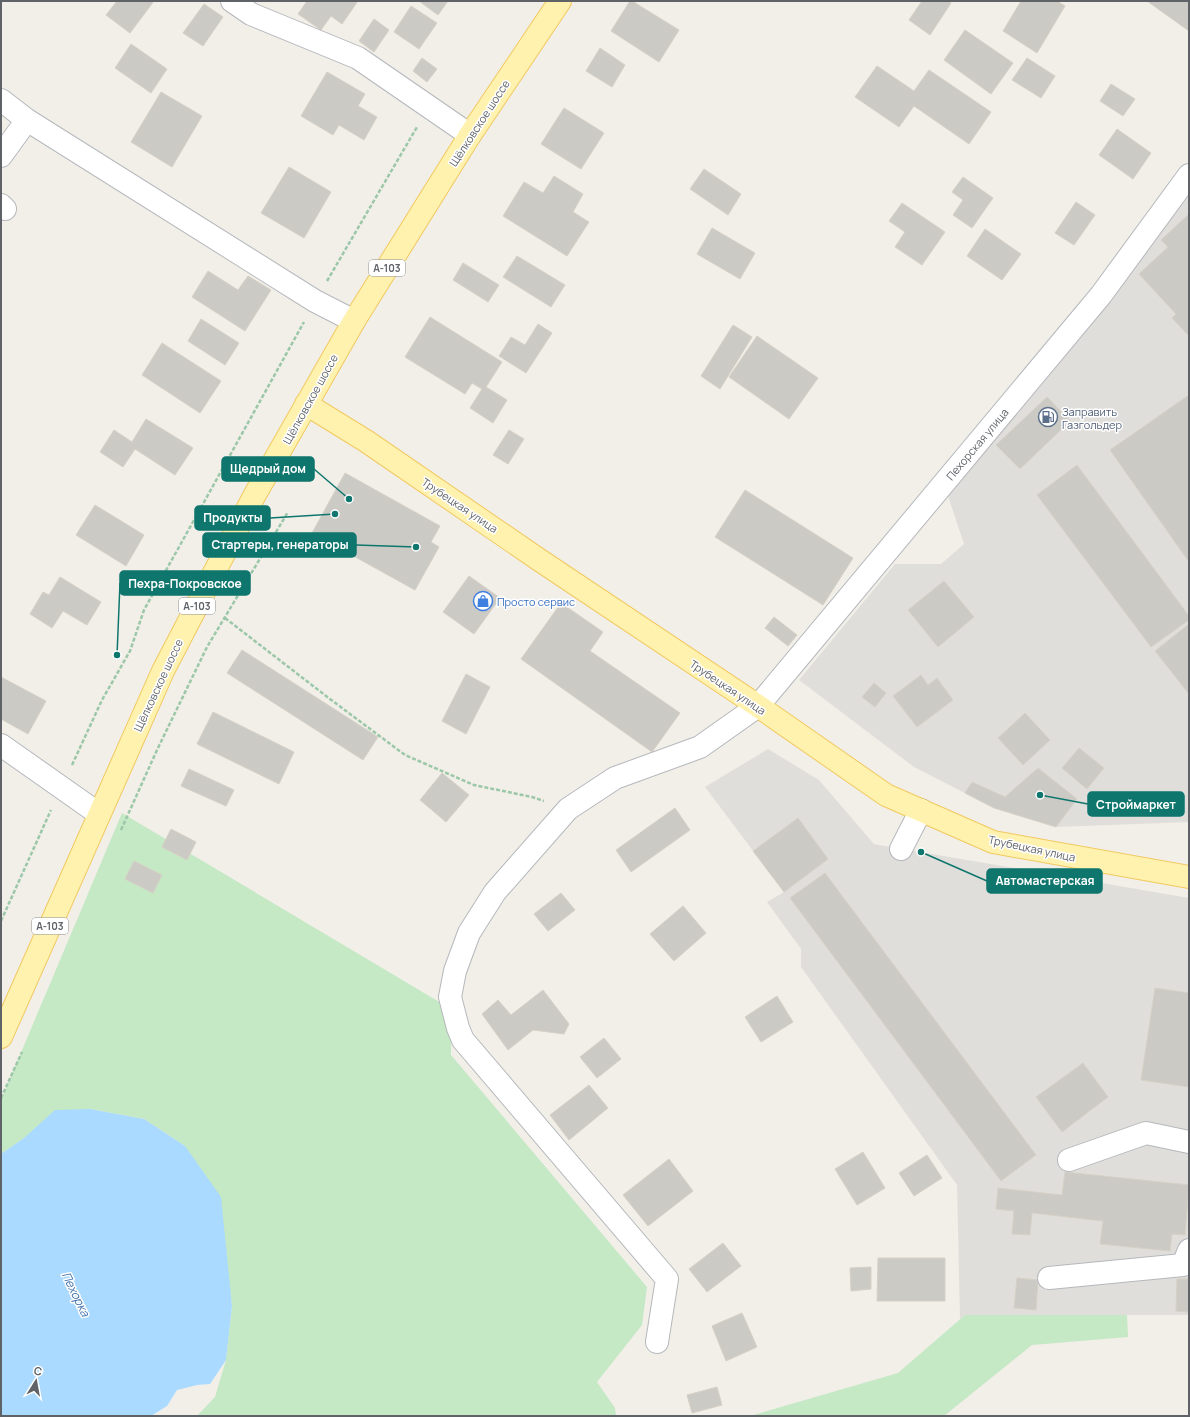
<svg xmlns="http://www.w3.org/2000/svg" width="1190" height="1417" font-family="Manrope,sans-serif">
<rect width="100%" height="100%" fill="#f1efe8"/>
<path fill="#e0deda" d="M1189,196V822L1056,827L994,808L914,767L799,680L895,564H941L964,544L948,496L1098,314Z
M768,749L819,780L874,844L1189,898V1315H965L960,1319L957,1185L801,967V949L767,902L784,892L705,787Z"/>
<path fill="#c5e8c5" d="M122,813L451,1009V1055L647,1287L642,1325L597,1382L615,1408L616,1416H197L215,1397L226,1360L232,1306L227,1266L185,1146L144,1119L90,1109L24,1138L1,1154V1100Z
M965,1315H1127L1128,1337L1032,1345L944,1416H750L898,1373Z"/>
<path fill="#aadaff" d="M90,1109L144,1119L185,1146L221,1197L232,1306L226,1360L210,1384L197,1385L177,1390L167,1406L151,1416H1V1154L24,1138L55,1110Z"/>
<path fill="#cccac5" stroke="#d6d1c6" d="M117,1H154L130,33L106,15Z
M307,1H358L342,24L331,16L321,30L298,14Z
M419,1H448L438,15Z
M630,1H632L679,30L659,62L611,31Z
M922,1H948L951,3L930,35L909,20Z
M1021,1H1057L1065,6L1037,53L1003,31Z
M1147,1H1189V31Z
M204,4L223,17L203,46L183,33Z
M411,6L437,23L419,49L394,32Z
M374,19L389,30L374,52L359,41Z
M965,30L1013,63L991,94L944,60Z
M131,44L167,69L151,93L115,68Z
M600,48L625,65L612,87L586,71Z
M422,58L437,69L427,82L413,71Z
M1027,58L1055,76L1041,98L1012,80Z
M877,66L914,91L929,70L991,112L969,144L914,106L899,127L855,97Z
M327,72L365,94L358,106L377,117L364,140L339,125L333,135L301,116Z
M1111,84L1135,99L1123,116L1100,101Z
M161,92L202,116L172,167L131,142Z
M564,108L604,133L581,169L541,144Z
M1117,129L1151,153L1133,179L1099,155Z
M289,167L331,192L304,238L261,213Z
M704,169L741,194L728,215L690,189Z
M554,176L583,194L573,212L589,222L567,256L503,216L524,182L543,193Z
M963,177L993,198L972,228L953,215L963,200L952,192Z
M1076,202L1095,215L1074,245L1055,233Z
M902,203L945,232L922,265L895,247L905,232L889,221Z
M1189,214V336L1172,318L1176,314L1139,274L1168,247L1161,240Z
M712,228L755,253L740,279L697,254Z
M985,229L1021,254L1002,280L967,256Z
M517,256L565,285L551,307L503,277Z
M463,263L499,285L488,302L453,280Z
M208,271L238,290L248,276L271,290L245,331L192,297Z
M430,317L502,362L486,387L507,400L493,423L470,408L482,389L472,383L465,394L405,357Z
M201,319L239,343L225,365L188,341Z
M538,324L552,333L526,373L499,356L511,337L525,345Z
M733,325L752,337L720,389L701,376Z
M757,336L818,378L789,419L729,377Z
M162,343L221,381L200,413L142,375Z
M1189,395V562L1110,450Z
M1047,397L1070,421L1020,469L996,445Z
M146,419L193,448L175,475L135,449L123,467L100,452L114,430L132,442Z
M509,430L524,439L508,464L493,455Z
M1077,465L1189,616V620L1151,647L1037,495Z
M345,473L440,526L431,542L439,547L415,590L312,533Z
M745,490L853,558L823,605L715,537Z
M95,505L144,535L126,566L76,535Z
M469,576L500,598L474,634L443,612Z
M60,577L101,602L87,625L63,611L52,628L30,614L43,592L49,595Z
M944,581L974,617L938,647L908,610Z
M561,603L603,632L590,651L680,713L652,752L521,659Z
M774,617L797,635L788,646L765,628Z
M1189,624V694L1155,651Z
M242,650L378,737L363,760L227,673Z
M466,674L490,687L466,734L442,721Z
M921,675L928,685L937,678L953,700L917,727L893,696Z
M1,677L46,701L28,734L1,719Z
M874,683L886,693L875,707L862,697Z
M213,712L294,752L279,784L197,744Z
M1025,713L1050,740L1023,765L998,738Z
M1079,748L1104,768L1087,789L1062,768Z
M1038,768L1077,799L1056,827L994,808L965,793L972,782L1005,797Z
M189,769L234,790L226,806L181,786Z
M442,773L469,795L446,822L420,800Z
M675,808L690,830L631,872L616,850Z
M798,818L828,859L784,892L753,851Z
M171,829L196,842L187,860L162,847Z
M134,861L162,875L153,893L125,879Z
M825,873L1036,1155L1001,1181L790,898Z
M561,893L575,910L548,931L534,914Z
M683,906L706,933L674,961L650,934Z
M1155,988L1189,993V1087L1141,1080Z
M543,990L569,1024L564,1034L533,1030L508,1050L482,1014L498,1000L511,1015Z
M777,996L793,1022L761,1042L745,1017Z
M604,1038L621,1059L597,1078L580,1057Z
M1083,1063L1108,1097L1062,1132L1036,1097Z
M589,1085L608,1108L569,1140L550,1115Z
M863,1152L885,1188L857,1205L835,1169Z
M927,1155L942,1178L914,1196L899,1173Z
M669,1159L693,1191L648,1226L623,1195Z
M1065,1172L1189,1185L1185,1235L1172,1234L1170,1251L1100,1244L1103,1221L1032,1213L1030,1235L1012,1234L1014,1211L996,1209L998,1188L1062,1195Z
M723,1243L741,1266L707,1292L689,1269Z
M878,1258H945V1301H877Z
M871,1267V1289L851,1291L850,1268Z
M1017,1278L1038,1280L1036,1310L1014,1308Z
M1177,1279H1189V1312L1176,1311Z
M742,1313L757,1347L726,1361L712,1326Z
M717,1387L722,1405L692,1413L687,1395Z"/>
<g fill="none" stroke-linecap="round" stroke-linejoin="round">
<defs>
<path id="minor" d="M232,1L251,14L358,58L470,135
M1,100L27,120L315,301L354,321
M1,156L27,120
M1,205L5,209
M1,745L99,814
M901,849L921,810
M1069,1160L1146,1133L1189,1142
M1049,1278L1183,1265L1189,1250
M657,1342L667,1279L463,1040L458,1028L450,997L455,971L469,933L495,892L568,809L615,778L700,747L758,706L1101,295L1189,175"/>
<path id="major" d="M306,404L366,441L538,559L758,706L886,795L993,842L1189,877
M1,1037L163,671L253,498L354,321L470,135L560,1"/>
</defs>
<use href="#minor" stroke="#b5b8bc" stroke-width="24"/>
<use href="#major" stroke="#f2c960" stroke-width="24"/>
<path stroke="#9cc7a9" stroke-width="2.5" stroke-dasharray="4 2" stroke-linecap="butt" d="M327,281L417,127
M225,618L330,699L405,755L474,785L532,797L544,801
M72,765L102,700L130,651L144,610L304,322
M121,830L157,750L207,647L288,512
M1,921L51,810
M1,1098L22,1052"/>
<use href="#minor" stroke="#fff" stroke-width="22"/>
<use href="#major" stroke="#fff2af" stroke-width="22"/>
</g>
<defs>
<symbol id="fuel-ring" viewBox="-11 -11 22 22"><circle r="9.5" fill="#fff" stroke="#5c6f8a" stroke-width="1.5"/><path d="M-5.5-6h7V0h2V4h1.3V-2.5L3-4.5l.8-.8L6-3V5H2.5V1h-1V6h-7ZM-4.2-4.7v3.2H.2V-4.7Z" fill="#5c6f8a"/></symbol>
<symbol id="shop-ring" viewBox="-11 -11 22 22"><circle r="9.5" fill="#fff" stroke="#3f7fe0" stroke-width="1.5"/><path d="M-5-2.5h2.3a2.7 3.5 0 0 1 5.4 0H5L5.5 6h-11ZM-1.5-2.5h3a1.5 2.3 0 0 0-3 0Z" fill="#3f7fe0"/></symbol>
</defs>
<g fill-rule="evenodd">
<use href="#fuel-ring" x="1037" y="406" width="22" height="22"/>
<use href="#shop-ring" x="472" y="590" width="22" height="22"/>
</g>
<g text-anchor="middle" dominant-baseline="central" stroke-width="3" stroke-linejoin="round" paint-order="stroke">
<g fill="#fff" stroke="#8f9295" stroke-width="1">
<rect x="369" y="260" width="36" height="16" rx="3"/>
<rect x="179" y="598" width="36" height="16" rx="3"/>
<rect x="32" y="918" width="36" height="16" rx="3"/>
</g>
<g font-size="10" font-weight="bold" fill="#5f6368">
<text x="387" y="268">А-103</text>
<text x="197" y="606">А-103</text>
<text x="50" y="926">А-103</text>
</g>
<g font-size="11" fill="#5f6368" stroke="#fff">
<text transform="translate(479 123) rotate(-57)">Щёлковское шоссе</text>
<text transform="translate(310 399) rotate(-61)">Щёлковское шоссе</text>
<text transform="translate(977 444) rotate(-50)">Пехорская улица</text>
<text transform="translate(460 505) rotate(34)">Трубецкая улица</text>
<text transform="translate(158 685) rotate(-65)">Щёлковское шоссе</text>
<text transform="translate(728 687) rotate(34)">Трубецкая улица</text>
<text transform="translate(1032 848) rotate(12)">Трубецкая улица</text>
</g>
<g font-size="11" fill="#4e5e75" stroke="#fff" text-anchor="start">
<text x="1062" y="411">Заправить<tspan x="1062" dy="13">Газгольдер</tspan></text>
</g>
<g font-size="11" fill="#366cbe" stroke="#fff" text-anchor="start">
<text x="497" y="601">Просто сервис</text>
</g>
<g font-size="12" font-style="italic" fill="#4174aa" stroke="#fff">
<text transform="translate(76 1294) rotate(64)">Пехорка</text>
</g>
</g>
<path fill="none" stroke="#0f766e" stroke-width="1.5" d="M349 499L314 469M335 514L270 518M416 547L356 545M117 655L120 583M1040 795L1088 804M921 852L987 881"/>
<g fill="#0f766e" stroke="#fff" stroke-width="1.5">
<circle cx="349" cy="499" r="4"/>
<circle cx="335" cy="514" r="4"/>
<circle cx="416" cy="547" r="4"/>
<circle cx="117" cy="655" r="4"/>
<circle cx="1040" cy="795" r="4"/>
<circle cx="921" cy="852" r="4"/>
</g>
<g fill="#0f766e" stroke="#0f766e" stroke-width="1.5">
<rect x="222" y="457" width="92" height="24" rx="4"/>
<rect x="195" y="506" width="75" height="24" rx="4"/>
<rect x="203" y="533" width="153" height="24" rx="4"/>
<rect x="120" y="571" width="130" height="24" rx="4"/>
<rect x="1088" y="792" width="96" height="24" rx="4"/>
<rect x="987" y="869" width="115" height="24" rx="4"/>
</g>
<g font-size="12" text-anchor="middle" font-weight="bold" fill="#fff">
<text x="268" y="473">Щедрый дом</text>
<text x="233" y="522">Продукты</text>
<text x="280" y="549">Стартеры, генераторы</text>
<text x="185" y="588">Пехра-Покровское</text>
<text x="1136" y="809">Строймаркет</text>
<text x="1045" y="885">Автомастерская</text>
</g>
<rect width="1190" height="1417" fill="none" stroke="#5f6368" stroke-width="4"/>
<g transform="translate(36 1381) rotate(11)" stroke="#ffffff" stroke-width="3" paint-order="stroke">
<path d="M0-3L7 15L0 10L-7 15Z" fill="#5f6368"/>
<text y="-6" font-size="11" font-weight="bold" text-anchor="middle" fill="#5f6368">С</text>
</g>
</svg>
